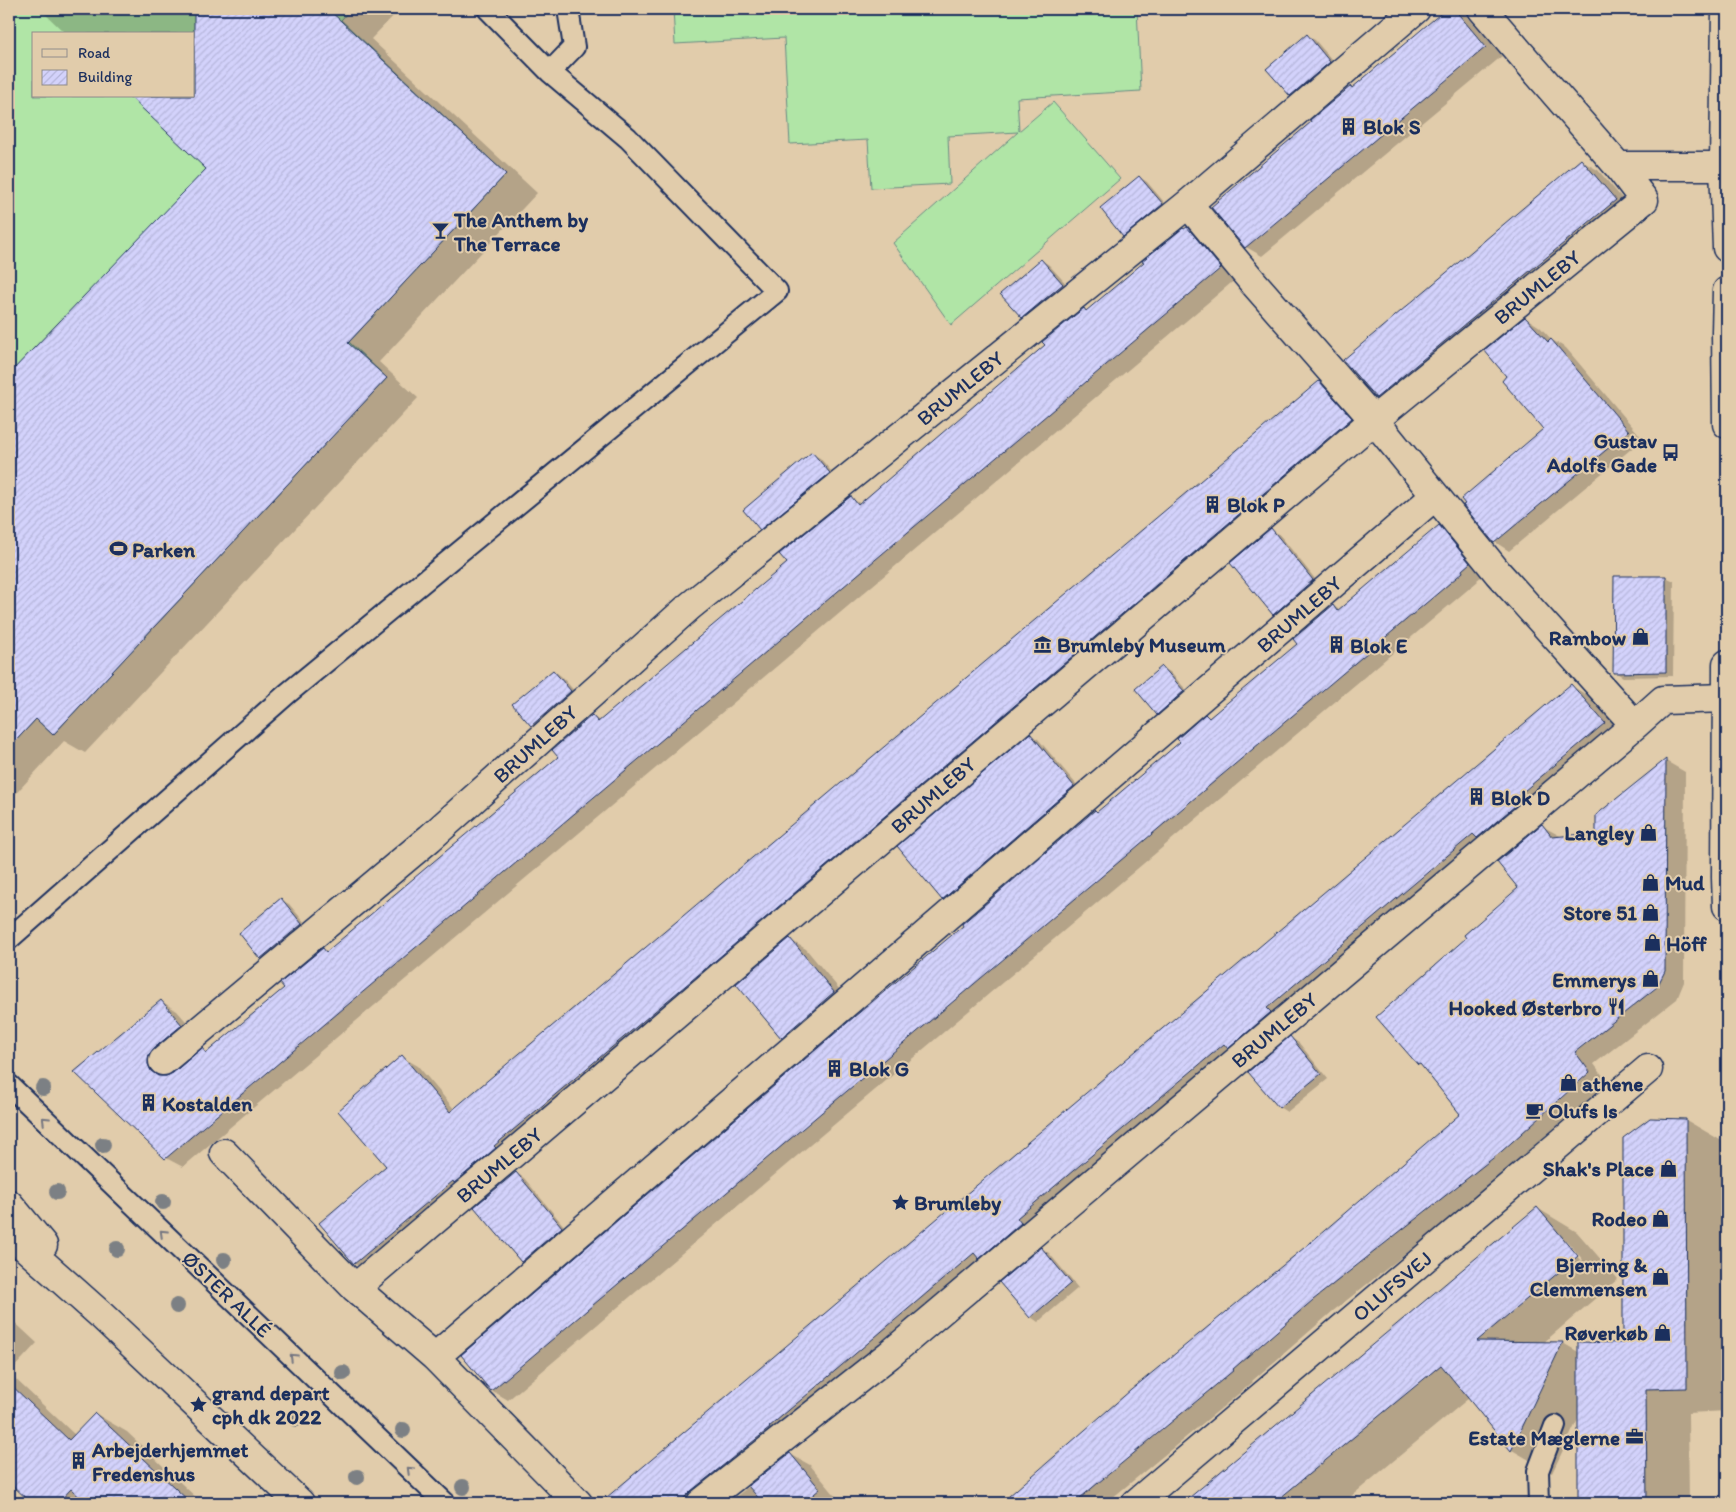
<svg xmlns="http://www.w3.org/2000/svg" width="1736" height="1512" font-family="Itim,sans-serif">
<defs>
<pattern id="building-hatch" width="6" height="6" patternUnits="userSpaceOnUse" patternTransform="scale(1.25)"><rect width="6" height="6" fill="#d3d2fb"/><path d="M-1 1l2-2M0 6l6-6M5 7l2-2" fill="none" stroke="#b5b5da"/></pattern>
</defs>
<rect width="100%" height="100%" fill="#e1ccab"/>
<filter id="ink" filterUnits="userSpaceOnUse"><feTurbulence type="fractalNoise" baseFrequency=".02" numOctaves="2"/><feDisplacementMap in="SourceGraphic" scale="10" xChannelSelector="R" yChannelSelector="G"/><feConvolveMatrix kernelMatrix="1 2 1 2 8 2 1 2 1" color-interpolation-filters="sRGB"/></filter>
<g filter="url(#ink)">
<path fill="#b0e5a6" stroke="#668a82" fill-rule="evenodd" d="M9,9H351L341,20L506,174L349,342L387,378L53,735L36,719L9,748ZM34,34H194V96H34Z
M673,9H1137L1141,91L1017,98L1019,131L1053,102L1120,179L951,325L893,243L1018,132L948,136L950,184L871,188L868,140L790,144L784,38L675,44Z"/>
<path fill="#0003" fill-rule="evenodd" d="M40,9H400L371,39L537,193L379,362L418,398L85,753L64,741L9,801V376L207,169L194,96V34H66Z
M1448,9H1455L1467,16L1502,56L1262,256L1246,247L1313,122L1351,87L1353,88Z
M1307,36L1315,40L1338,67L1298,100L1290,95Z
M1581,161L1598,170L1632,210L1393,407L1377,397Z
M1139,177L1147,182L1170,209L1132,240L1124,236Z
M1187,229L1203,238L1237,278L183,1167L166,1158L76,1072L161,1001L177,1011L198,1035L164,1074L165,1078L174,1074L202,1050L208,1053L286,988L323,950L328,953L560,757L592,716L601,722L789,564L851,498L861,504L1047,345L1084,310L1087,311Z
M1041,260L1049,265L1071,289L1030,322L1022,317Z
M1526,318L1540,327L1552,340L1566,348L1643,439L1509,551L1495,542L1465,505L1545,430L1508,377Z
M1319,382L1335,392L1367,428L371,1273L355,1264L321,1223L388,1166L402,1057L418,1066L455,1110Z
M812,454L820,458L837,478L768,533L760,529Z
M1439,527L1456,536L1486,573L1477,580L1478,581L508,1400L491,1390L1098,813L1299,644L1333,606L1340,610Z
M1271,530L1279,534L1320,585L1282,619L1274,614Z
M1666,577L1674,581L1673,676L1623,677L1615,672Z
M1162,668L1170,672L1192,696L1166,718L1158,714Z
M554,671L561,676L579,696L540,730L532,726L514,704Z
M1571,686L1591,697L1624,735L710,1503H612L608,1498Z
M1030,735L1038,739L1082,791L951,904L943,899Z
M1666,761L1685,772L1684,982L1677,999L1594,1064L1609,1084L1522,1162L1333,1311L1252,1381L1253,1382L1106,1503H1003L1132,1391L1311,1244L1461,1114L1423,1066L1419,1064L1468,938L1520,888L1542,826L1562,837L1597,834Z
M281,900L289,904L310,929L269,963L261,958L240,933Z
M790,940L806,949L850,1002L799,1047L782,1037L738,984Z
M1291,1038L1299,1043L1328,1079L1287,1112L1279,1107Z
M1686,1120L1727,1144V1411L1688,1413L1689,1503H1579V1417L1552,1473L1512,1450L1469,1398L1343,1503H1185L1537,1208L1577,1232L1618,1279L1543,1343H1563L1580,1353L1624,1344ZM1563,1240H1566L1583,1260L1581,1261Z
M516,1173L524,1178L569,1232L530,1266L522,1261L476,1207Z
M1041,1248L1049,1253L1078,1288L1038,1322L1031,1317Z
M9,1317L37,1343L9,1373L75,1435L96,1414L127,1432L202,1503H33L9,1481Z
M790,1454L810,1465L839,1500L836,1503H728Z"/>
<path fill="url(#building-hatch)" stroke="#1b2f5e" d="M194,9H328L506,174L348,343L387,378L53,735L36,719L9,748V374L206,169L129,96H194Z
M1446,9H1454L1486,47L1245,248L1211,207L1311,122L1310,120L1351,86L1352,88Z
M1307,34L1330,62L1290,96L1266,69Z
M1581,159L1616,200L1376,398L1343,360Z
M1139,176L1163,204L1123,237L1100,208Z
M1187,227L1221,268L165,1159L74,1072L161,1000L182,1025L153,1049L149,1055L148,1064L151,1071L158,1076H166L173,1073L202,1048L206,1053L284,988L280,983L323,948L326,952L558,757L552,750L592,715L598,722L787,563L779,554L851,496L858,505L1045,345L1042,342L1084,308L1086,311L1144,262L1142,261L1183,228L1184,229Z
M1041,259L1063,284L1022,318L1000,294Z
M1525,317L1548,342L1551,339L1629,431L1494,543L1463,505L1465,504L1461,499L1543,429L1502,381L1506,376L1484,350Z
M1319,381L1352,418L716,960L494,1146L496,1148L454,1183L453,1181L354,1264L319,1223L386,1166L338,1111L402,1055L450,1112Z
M812,452L830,473L760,530L743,510Z
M1439,525L1470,563L1462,570L1463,572L491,1391L461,1355L854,1017L958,930L963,926L962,924L1095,810L1097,812L1180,742L1177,739L1205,714L1209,718L1297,644L1293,639L1333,605L1337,611Z
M1271,528L1313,580L1273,615L1230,563Z
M1614,576H1666V672L1613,673Z
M1162,666L1184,691L1157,715L1135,689Z
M553,670L571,691L531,726L512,704Z
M1571,684L1605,723L1518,796L1522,800L1477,838L1473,834L1267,1008L1271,1012L1228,1049L1224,1044L1017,1218L1021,1223L979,1259L974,1253L769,1427L770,1428L691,1491L679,1503H600Z
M1030,733L1074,786L942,900L897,846Z
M1666,759L1665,971L1657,987L1575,1052L1590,1072L1502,1151L1313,1300L1233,1369L1234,1370L1074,1503H1001L1131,1390L1310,1243L1460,1114L1420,1064L1418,1065L1376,1017L1466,938L1464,935L1518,888L1497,862L1542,824L1552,837L1596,833V815Z
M281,898L302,924L260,959L239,933Z
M790,938L834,992L781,1038L736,984Z
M1290,1036L1321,1074L1279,1108L1248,1072Z
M1650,1118L1686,1119L1687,1388L1646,1389L1647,1503H1578V1342L1623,1343V1138Z
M516,1172L562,1227L521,1262L474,1207Z
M1537,1207L1578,1256L1477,1341L1563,1342L1511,1451L1441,1365L1274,1503H1183Z
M1041,1247L1071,1283L1030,1318L999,1282Z
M9,1383L69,1440L95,1413L191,1503H86L71,1489L58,1503H31L9,1482Z
M790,1453L820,1489L803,1503H763L748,1486Z"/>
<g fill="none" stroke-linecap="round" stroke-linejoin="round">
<defs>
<path id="lane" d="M550,72L574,47L568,9
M9,939L288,693L777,291L628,138L550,72L488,9
M9,1085L445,1503
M1539,1503L1538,1471L1555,1426"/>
<path id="street" d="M1482,9L1618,166H1727
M1188,204L1253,282L1374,420L1498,573L1635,725L1663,700L1727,698
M163,1061L430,838L690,606L1188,204L1416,9
M224,1153L355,1288L435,1357L578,1503
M355,1288L1374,420L1644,200L1618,166
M435,1357L1435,496
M701,1503L889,1355L1635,725
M1136,1503L1648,1069"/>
<path id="secondary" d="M1726,9L1724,166L1727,248
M1727,291L1726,332L1727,424
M1727,664L1726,878L1727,906
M9,1204L43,1245
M9,1233L100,1314L300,1503"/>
</defs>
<use href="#lane" stroke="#1b2f5e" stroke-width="24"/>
<use href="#street" stroke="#1b2f5e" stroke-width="31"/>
<use href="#secondary" stroke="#1b2f5e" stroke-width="31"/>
<use href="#lane" stroke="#e1ccab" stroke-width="20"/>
<use href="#street" stroke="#e1ccab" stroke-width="28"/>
<use href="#secondary" stroke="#e1ccab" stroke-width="28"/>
</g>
<g fill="#7c8084">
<circle cx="43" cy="1088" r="8"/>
<circle cx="103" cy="1145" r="8"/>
<circle cx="57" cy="1192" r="8"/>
<circle cx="163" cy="1202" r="8"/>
<circle cx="117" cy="1249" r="8"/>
<circle cx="224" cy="1260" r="8"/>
<circle cx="177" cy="1306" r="8"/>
<circle cx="343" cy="1373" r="8"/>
<circle cx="296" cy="1419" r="8"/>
<circle cx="403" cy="1430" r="8"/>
<circle cx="357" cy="1477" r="8"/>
<circle cx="463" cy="1487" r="8"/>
</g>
<defs><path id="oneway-chevron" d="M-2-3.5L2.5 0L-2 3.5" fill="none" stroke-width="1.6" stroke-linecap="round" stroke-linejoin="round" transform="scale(1.25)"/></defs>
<g stroke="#747681">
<use href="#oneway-chevron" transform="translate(45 1120) rotate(-136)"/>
<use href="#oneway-chevron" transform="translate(163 1233) rotate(-136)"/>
<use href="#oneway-chevron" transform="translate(293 1357) rotate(-136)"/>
<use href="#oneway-chevron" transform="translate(410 1470) rotate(-136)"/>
</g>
</g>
<defs>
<symbol id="building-bare" viewBox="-9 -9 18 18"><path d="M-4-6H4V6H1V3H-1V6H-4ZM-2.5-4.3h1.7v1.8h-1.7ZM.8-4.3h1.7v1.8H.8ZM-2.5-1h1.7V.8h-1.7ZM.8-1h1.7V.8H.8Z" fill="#1b2f5e" stroke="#e1ccab" stroke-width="2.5" paint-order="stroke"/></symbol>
<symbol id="bar-bare" viewBox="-9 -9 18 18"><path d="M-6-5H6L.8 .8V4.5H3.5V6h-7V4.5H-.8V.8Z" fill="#1b2f5e" stroke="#e1ccab" stroke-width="2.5" paint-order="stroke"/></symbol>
<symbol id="bus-bare" viewBox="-9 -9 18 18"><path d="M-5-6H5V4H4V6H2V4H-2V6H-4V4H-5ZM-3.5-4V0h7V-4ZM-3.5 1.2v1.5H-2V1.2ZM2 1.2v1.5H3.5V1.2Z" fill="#1b2f5e" stroke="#e1ccab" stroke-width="2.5" paint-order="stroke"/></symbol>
<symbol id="stadium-bare" viewBox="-9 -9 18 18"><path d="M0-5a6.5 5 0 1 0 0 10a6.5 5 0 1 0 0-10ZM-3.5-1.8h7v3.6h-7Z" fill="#1b2f5e" stroke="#e1ccab" stroke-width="2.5" paint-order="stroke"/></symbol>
<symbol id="shop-bare" viewBox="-9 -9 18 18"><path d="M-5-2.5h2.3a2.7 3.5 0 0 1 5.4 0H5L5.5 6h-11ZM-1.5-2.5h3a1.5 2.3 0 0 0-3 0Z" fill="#1b2f5e" stroke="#e1ccab" stroke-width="2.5" paint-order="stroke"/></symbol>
<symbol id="museum-bare" viewBox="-9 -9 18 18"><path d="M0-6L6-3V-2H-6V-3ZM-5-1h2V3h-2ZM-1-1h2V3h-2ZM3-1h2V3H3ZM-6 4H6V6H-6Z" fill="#1b2f5e" stroke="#e1ccab" stroke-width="2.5" paint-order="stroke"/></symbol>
<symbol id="restaurant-bare" viewBox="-9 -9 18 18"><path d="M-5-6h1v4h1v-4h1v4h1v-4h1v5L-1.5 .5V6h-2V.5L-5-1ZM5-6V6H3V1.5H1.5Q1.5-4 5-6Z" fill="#1b2f5e" stroke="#e1ccab" stroke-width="2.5" paint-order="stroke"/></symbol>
<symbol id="cafe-bare" viewBox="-9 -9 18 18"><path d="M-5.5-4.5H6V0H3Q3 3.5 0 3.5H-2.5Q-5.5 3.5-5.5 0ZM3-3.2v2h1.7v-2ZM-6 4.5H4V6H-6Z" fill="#1b2f5e" stroke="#e1ccab" stroke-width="2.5" paint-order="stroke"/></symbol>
<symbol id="sight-bare" viewBox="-9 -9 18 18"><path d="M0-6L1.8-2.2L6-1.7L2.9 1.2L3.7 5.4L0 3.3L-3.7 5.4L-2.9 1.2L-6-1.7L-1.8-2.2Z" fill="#1b2f5e" stroke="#e1ccab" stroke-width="2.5" paint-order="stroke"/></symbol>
<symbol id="office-bare" viewBox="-9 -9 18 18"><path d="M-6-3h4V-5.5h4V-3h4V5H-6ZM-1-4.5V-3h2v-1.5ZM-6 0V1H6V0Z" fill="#1b2f5e" stroke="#e1ccab" stroke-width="2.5" paint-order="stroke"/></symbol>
</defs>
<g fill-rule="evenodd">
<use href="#building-bare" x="1336" y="114" width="25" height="25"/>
<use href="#bar-bare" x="428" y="218" width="25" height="25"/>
<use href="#bus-bare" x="1658" y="440" width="25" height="25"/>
<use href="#building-bare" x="1200" y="492" width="25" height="25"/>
<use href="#stadium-bare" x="106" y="536" width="25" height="25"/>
<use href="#shop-bare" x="1628" y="624" width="25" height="25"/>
<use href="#museum-bare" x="1030" y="632" width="25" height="25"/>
<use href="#building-bare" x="1324" y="632" width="25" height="25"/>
<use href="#building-bare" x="1464" y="784" width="25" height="25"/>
<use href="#shop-bare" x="1636" y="820" width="25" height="25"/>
<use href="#shop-bare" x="1638" y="870" width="25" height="25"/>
<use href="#shop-bare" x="1638" y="900" width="25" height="25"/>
<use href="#shop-bare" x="1640" y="930" width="25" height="25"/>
<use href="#shop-bare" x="1638" y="966" width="25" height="25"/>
<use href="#restaurant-bare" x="1604" y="994" width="25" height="25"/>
<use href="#building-bare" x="822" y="1056" width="25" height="25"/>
<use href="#shop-bare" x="1556" y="1070" width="25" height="25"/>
<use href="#building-bare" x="136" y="1090" width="25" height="25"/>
<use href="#cafe-bare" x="1522" y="1098" width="25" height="25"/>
<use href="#shop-bare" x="1656" y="1156" width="25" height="25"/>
<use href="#sight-bare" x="888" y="1190" width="25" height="25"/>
<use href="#shop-bare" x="1648" y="1206" width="25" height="25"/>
<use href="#shop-bare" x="1648" y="1264" width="25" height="25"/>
<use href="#shop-bare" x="1650" y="1320" width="25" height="25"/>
<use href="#sight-bare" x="186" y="1392" width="25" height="25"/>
<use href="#office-bare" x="1622" y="1424" width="25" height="25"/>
<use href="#building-bare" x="66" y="1448" width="25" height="25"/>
</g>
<g text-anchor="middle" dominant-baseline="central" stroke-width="4" stroke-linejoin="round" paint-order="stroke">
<g font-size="21" font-weight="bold" fill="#1b2f5e" stroke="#e1ccab" text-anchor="start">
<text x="1363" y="126">Blok S</text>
<text x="454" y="219">The Anthem by<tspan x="454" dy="24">The Terrace</tspan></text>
<text x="1657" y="440" text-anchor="end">Gustav<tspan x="1657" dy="24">Adolfs Gade</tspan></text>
<text x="1227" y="504">Blok P</text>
<text x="132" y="549">Parken</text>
<text x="1626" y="637" text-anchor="end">Rambow</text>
<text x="1057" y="644">Brumleby Museum</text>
<text x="1350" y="645">Blok E</text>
<text x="1491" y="797">Blok D</text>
<text x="1634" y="832" text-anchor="end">Langley</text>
<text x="1665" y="882">Mud</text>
<text x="1637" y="912" text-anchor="end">Store 51</text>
<text x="1666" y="943">Höff</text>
<text x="1636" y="979" text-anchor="end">Emmerys</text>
<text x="1602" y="1007" text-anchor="end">Hooked Østerbro</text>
<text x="849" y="1068">Blok G</text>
<text x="1582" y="1083">athene</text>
<text x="162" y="1103">Kostalden</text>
<text x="1548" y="1110">Olufs Is</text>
<text x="1654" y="1168" text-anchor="end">Shak's Place</text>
<text x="914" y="1202">Brumleby</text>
<text x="1647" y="1218" text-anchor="end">Rodeo</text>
<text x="1647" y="1264" text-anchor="end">Bjerring &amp;<tspan x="1647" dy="24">Clemmensen</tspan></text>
<text x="1648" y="1332" text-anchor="end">Røverkøb</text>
<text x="212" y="1392">grand depart<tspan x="212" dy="24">cph dk 2022</tspan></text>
<text x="1620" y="1437" text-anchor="end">Estate Mæglerne</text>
<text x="92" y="1449">Arbejderhjemmet<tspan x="92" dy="24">Fredenshus</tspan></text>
</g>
<g font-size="21" fill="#1b2f5e" stroke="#e1ccab">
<text transform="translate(1537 287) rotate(-39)">BRUMLEBY</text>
<text transform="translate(960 388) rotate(-39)">BRUMLEBY</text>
<text transform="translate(1299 614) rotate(-41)">BRUMLEBY</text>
<text transform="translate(535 744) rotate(-42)">BRUMLEBY</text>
<text transform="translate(933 795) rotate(-41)">BRUMLEBY</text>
<text transform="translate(1274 1030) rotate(-40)">BRUMLEBY</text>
<text transform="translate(499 1165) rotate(-40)">BRUMLEBY</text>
<text transform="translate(1392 1286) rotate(-40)">OLUFSVEJ</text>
<text transform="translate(227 1294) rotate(44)">ØSTER ALLÉ</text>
</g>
</g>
<rect width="1736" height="1512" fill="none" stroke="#e1ccab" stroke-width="30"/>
<rect x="15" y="15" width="1706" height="1482" fill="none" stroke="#1b2f5e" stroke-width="2" filter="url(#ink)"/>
<rect x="32" y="32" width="162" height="65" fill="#e1ccab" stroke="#928d8c"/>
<rect x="42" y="49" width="25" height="8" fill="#e1ccab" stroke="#928d8c"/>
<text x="78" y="58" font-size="15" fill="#1b2f5e">Road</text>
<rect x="42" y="70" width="25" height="15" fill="url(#building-hatch)" stroke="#928d8c"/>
<text x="78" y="82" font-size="15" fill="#1b2f5e">Building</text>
</svg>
